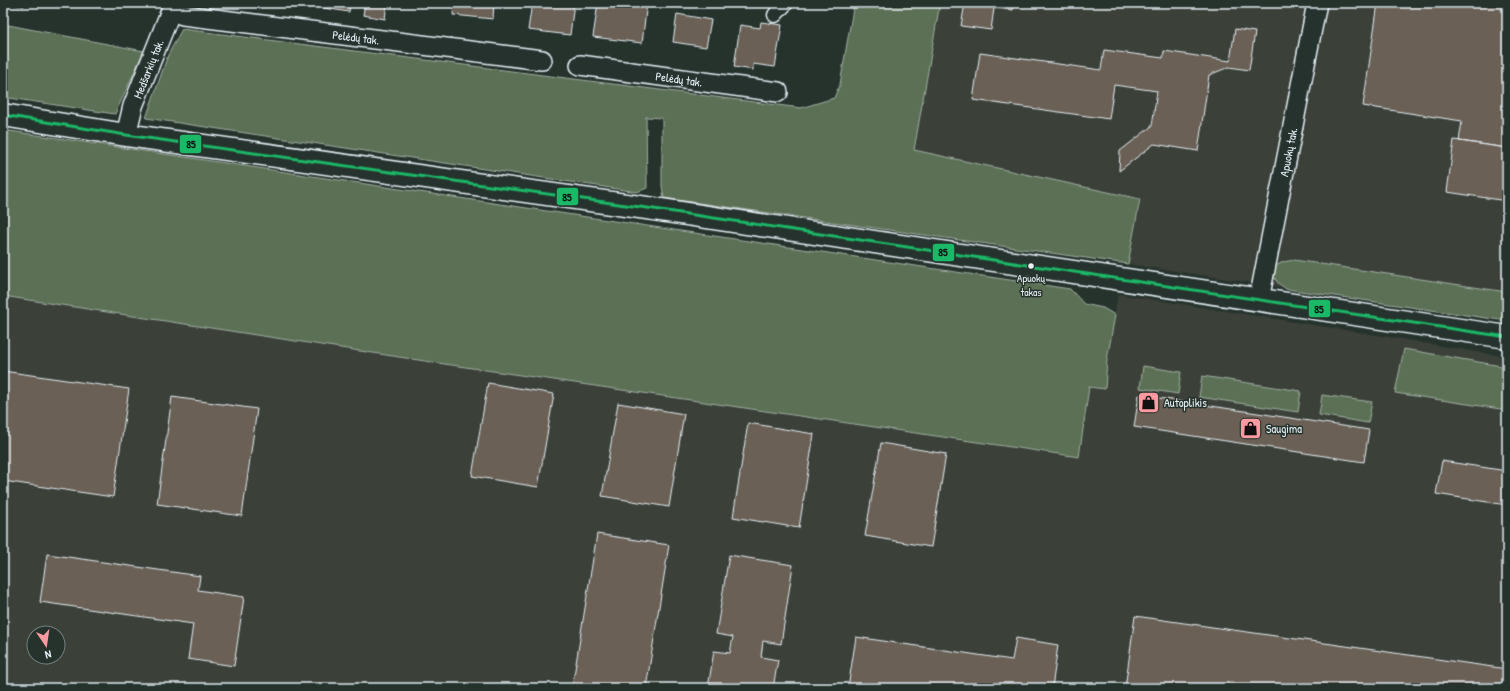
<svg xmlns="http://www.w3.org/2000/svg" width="1510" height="691" font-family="'Patrick Hand',sans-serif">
<rect width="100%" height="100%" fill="#26332d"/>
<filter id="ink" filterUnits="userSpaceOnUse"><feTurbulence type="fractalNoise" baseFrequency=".025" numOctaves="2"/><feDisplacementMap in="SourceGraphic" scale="8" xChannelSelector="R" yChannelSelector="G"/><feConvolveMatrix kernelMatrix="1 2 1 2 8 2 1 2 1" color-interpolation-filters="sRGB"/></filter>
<g filter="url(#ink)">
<path fill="#3a4039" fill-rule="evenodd" d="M940,3H1507V321L1128,264L1140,199L913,151Z
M1118,294L1383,336L1507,357V688H3V296L438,363L1078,457L1089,386L1105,388L1107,360ZM34,633H58V657H34Z"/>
<path fill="#5c7054" stroke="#a2b0a6" d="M854,3H940L914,150L1140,199L1128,264L664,198L662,186V118L646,117L647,188L637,192L146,118L168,55L182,29L801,108L834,98L840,84Z
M3,24L144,51L115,114L3,97Z
M3,130L1070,289L1084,304L1103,308L1115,315L1107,360L1105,389L1089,387L1079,457L438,363L3,296Z
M1294,260L1507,292V321L1286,289L1278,283L1272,274L1274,267L1283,262Z
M1404,349L1507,367V410L1395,393Z
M1143,366L1181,372L1178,394L1140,388Z
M1202,376L1301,391L1298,412L1199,397Z
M1322,395L1372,402L1368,423L1319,415Z"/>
<path fill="#6a6055" stroke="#e8f1f8" d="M5,3H25L24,6Z
M312,3H350L349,12L311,6Z
M365,3H387L385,19L363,15Z
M454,3H494L493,19L453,15Z
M532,3H574L570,35L528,30Z
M598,3H647L642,43L593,37Z
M965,3H1014L1013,10L994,8L991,30L961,26Z
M1378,3H1507V148L1459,141L1462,121L1363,106Z
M677,14L711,20L706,47L673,42Z
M761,22L782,25L775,67L753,64V70L734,67L740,25L760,28Z
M1235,29L1255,32L1249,70L1229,67L1209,75L1198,151L1154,144L1119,171L1120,151L1152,126L1157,91L1114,85L1109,119L973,100L980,53L1101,70L1104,50L1163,58L1164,51L1230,61Z
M1454,140L1507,148V201L1447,192Z
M3,371L129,389L113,497L3,481Z
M488,383L554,394L538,487L472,476Z
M1139,395L1369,430L1364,462L1134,427Z
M172,397L257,409L242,516L157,504Z
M618,403L684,414L669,507L602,496Z
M748,423L814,434L799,528L733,517Z
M881,443L946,454L931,547L865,536Z
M1442,461L1507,471V505L1436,494Z
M597,534L669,545L646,688H572Z
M47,554L200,576L198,590L244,597L234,666L188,659L193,624L40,602Z
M729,555L793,565L781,644L763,641L761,657L778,660L773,688H708L714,651L730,653L733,637L716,634Z
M1135,616L1507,669V688H1125Z
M856,637L1012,660L1016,638L1058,645L1052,688H848Z"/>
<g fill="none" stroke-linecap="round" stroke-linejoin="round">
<defs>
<path id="pedestrian" d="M775,15L786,3"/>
<g id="minor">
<path id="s1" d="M171,11L183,15L542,60"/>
<path id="s2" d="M580,65L778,92"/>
<path id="s3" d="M126,135L133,106L174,3"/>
<path id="s4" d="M1259,300L1317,3"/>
</g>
<path id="secondary" d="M3,115L126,135L654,209L1507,337"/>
</defs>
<use href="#pedestrian" stroke="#e8f1f8" stroke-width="17"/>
<use href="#minor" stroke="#e8f1f8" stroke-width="22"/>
<use href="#secondary" stroke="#e8f1f8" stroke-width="25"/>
<use href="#pedestrian" stroke="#26332d" stroke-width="14"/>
<use href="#minor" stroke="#26332d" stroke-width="19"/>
<use href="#secondary" stroke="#26332d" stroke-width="22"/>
<defs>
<path id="bus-1" d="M3,115L126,135L654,209L1507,337"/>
</defs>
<use href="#bus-1" stroke="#26332d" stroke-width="6"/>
<use href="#bus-1" stroke="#1ab867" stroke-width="3"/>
</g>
</g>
<defs>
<symbol id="shop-square" viewBox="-11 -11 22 22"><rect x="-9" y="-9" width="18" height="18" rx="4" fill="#ff9aa2" stroke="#26332d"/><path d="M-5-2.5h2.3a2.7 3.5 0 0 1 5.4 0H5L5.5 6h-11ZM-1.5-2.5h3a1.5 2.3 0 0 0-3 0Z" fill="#111"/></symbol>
</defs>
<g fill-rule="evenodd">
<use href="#shop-square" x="1136" y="390" width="25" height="25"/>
<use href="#shop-square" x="1238" y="416" width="25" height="25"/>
</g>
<circle fill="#e8f1f8" stroke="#26332d" stroke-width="1.5" cx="1031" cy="266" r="3.5"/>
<g text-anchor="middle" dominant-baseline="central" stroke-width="3" stroke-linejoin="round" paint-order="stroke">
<g font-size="11" fill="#e8f1f8" stroke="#26332d">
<text x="1031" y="278">Apuokų<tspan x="1031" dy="14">takas</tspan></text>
</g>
<g font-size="12" fill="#e8f1f8" stroke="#26332d">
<text stroke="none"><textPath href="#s1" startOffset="187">Pelėdų tak.</textPath></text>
<text stroke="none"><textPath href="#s3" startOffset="70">Medšarkių tak.</textPath></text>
<text stroke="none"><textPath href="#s2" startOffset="100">Pelėdų tak.</textPath></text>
<text stroke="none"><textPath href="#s4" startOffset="151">Apuokų tak.</textPath></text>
</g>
<g font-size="12" fill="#e8f1f8" stroke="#26332d" text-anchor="start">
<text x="1164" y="402">Autoplikis</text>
<text x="1266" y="428">Saugima</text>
</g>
</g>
<g stroke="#26332d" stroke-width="1.5">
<rect x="179" y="134" width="23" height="20" rx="4" fill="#1ab867"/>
<rect x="556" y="187" width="23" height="19" rx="4" fill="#1ab867"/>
<rect x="932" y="243" width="23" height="19" rx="4" fill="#1ab867"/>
<rect x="1308" y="299" width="23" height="19" rx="4" fill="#1ab867"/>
</g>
<g font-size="11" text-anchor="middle" font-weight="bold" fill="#111">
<text x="191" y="148">85</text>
<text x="567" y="201">85</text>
<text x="943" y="256">85</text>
<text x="1319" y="313">85</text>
</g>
<rect width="1510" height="691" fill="none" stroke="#26332d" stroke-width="16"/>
<rect x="8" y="8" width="1494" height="675" fill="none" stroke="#e8f1f8" stroke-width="1.5" filter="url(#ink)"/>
<g transform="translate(46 645) rotate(167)"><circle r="19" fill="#26332d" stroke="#747f7e"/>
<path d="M0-3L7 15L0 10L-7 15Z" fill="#ff9aa2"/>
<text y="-6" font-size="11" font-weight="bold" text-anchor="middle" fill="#e8f1f8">N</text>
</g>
</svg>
